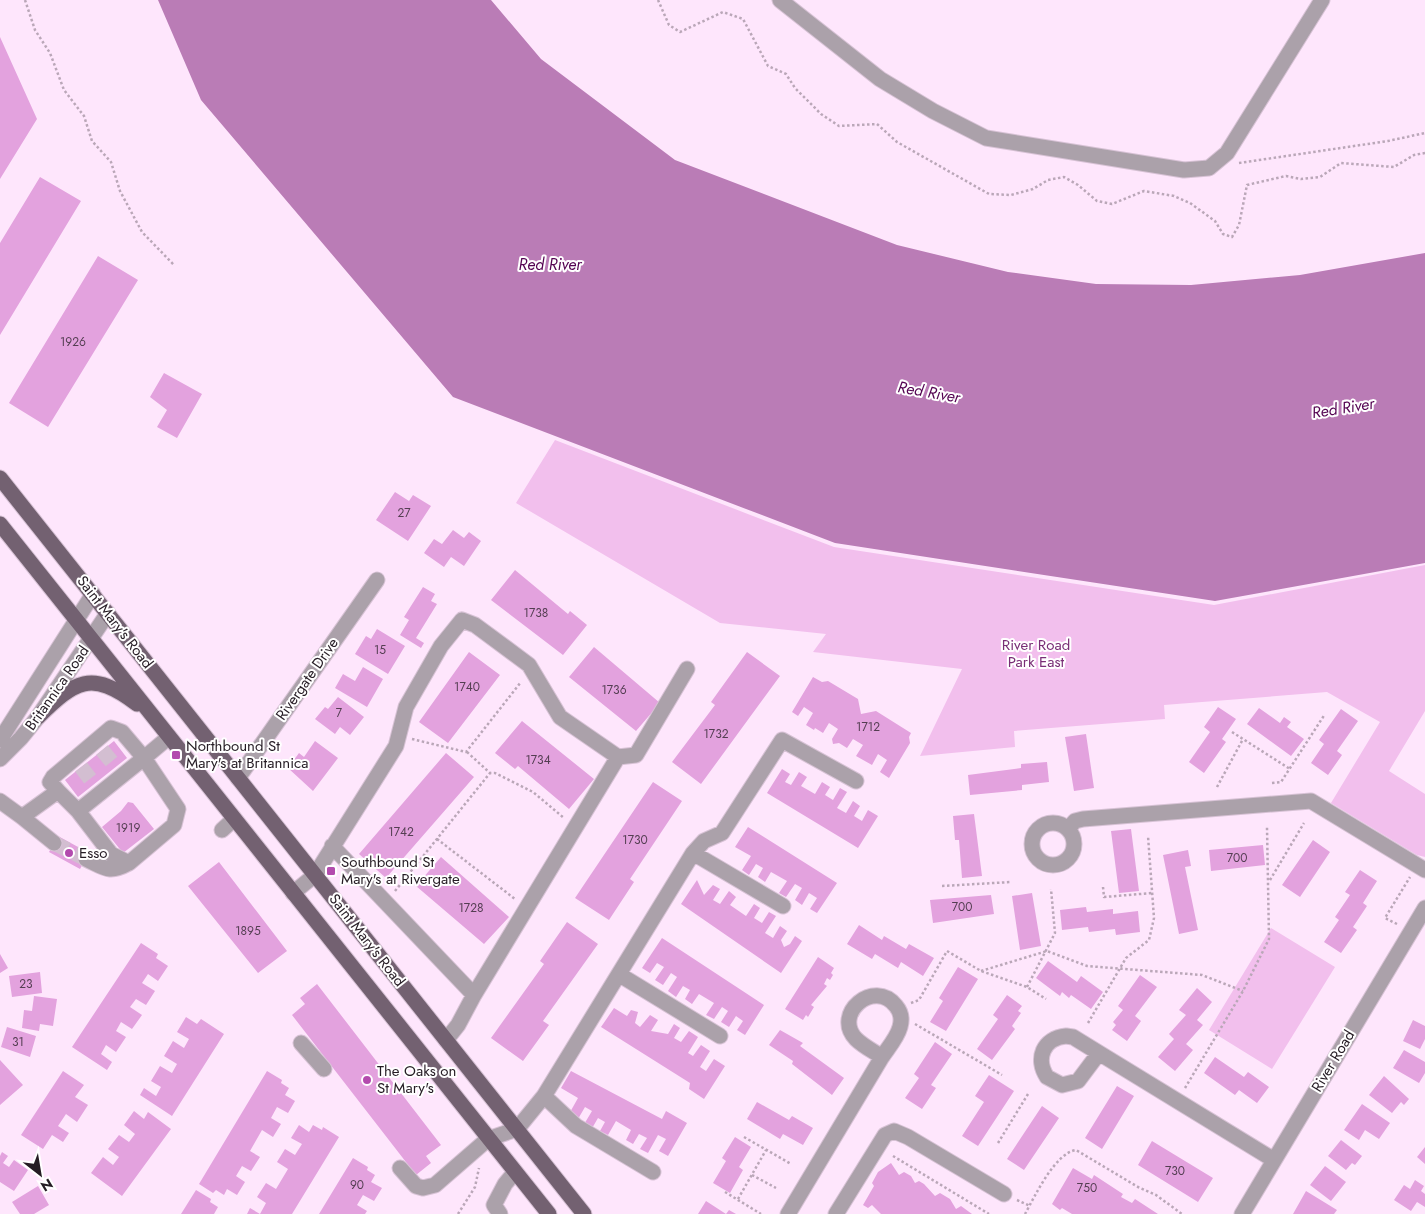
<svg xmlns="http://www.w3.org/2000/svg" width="1425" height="1214" font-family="Jost,sans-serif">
<rect width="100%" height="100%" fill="#fee6fc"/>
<path fill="#f2bfed" d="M555,440L834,547L1214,605L1425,565V711L1389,771L1425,794V857L1417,855L1331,803L1380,722L1327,692L1164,705L1165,719L1014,731L1015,747L920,756L962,669L813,652L826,634L720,623L516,503Z
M1271,928L1335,967L1272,1069L1209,1030Z"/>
<path fill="#ba7cb6" d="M158,0H491L541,59L675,160L897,245L1008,272L1096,284L1191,285L1300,275L1425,253V563L1215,601L835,543L453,397L201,100Z"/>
<path fill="#e3a2de" d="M0,37L37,119L0,179Z
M40,177L81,201L0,335V243Z
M98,256L138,280L48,427L9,403Z
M164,373L202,394L177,438L157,427L167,410L150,397Z
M395,492L409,501L413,495L431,506L408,541L376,520Z
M453,530L464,538L469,532L481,541L464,566L451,557L444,567L424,553L434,539L442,544Z
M515,570L568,614L570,611L587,625L563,655L491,600Z
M423,587L435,594L431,601L437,604L416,638L424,643L421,648L400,635L409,620L404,617Z
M377,629L405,646L388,674L355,654L366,636L371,639Z
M594,647L660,703L636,731L569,677Z
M469,652L500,675L448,743L419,722Z
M747,652L780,676L701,784L672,762L715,705L711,702Z
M363,667L383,679L367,707L335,688L343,674L355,681Z
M813,677L822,682L828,681L858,699L861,714L876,711L911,733L909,737L910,743L889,778L880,772L887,760L878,754L872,765L856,756L863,745L853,739L847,748L839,743L833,744L832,739L838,729L829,723L823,733L815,728L814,730L806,725L813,713L804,707L798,716L792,712Z
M338,697L364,717L350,735L340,727L335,734L315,719L325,707L328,709Z
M1218,707L1236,719L1222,739L1226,742L1204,773L1189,762L1210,732L1204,727Z
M1259,708L1280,723L1284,717L1291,722L1287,727L1304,739L1291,756L1247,724Z
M1341,709L1358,721L1337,751L1342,755L1328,775L1311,763L1324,744L1319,740Z
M522,721L594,779L569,809L518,766L515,769L495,753Z
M1086,734L1094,788L1074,791L1065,737Z
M114,741L127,758L78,797L65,780Z
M315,741L338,758L313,791L288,768L299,753L304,757Z
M446,753L474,777L386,878L359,854Z
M1047,762L1049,782L1022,785V790L970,795L968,775L1021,768V764Z
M782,769L790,774L785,782L791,785L799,772L807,777L801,786L815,794L822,782L830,787L825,795L833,800L840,788L847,792L837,808L846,813L853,801L860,806L854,816L862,821L868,810L878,816L858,848L767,793Z
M653,782L682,801L630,879L634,882L609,920L575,898Z
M128,802L133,803L154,829L123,853L102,827L121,811Z
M974,814L982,876L962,878L959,840H955L953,816Z
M748,827L837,883L817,913L810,909L817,898L809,893L802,905L795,900L802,888L795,884L786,897L779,893L787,881L771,872L765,882L758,877L763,868L756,864L749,875L742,870L751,856L735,847Z
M1131,829L1139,891L1119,893L1111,831Z
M58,836L89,853L80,869L49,852Z
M1313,840L1330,852L1300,897L1282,885Z
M1263,845L1265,865L1211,871L1209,850Z
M1188,850L1191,866L1185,867L1198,930L1179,934L1163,855Z
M441,857L509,917L484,944L416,886Z
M219,862L287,951L258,973L188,886Z
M1360,870L1377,881L1363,903L1367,906L1353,927L1357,930L1341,953L1324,942L1339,920L1335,917L1350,895L1345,892Z
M697,880L704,895L713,885L720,889L713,900L720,904L729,891L736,897L730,905L746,916L754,904L760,908L754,918L762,923L769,912L776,916L765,933L773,938L780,926L787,931L781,940L784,947L790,944L795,936L802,941L781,973L681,904Z
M1032,893L1041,946L1020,950L1012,896Z
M991,895L994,914L933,923L930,900Z
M1086,907L1087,912L1113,909V914L1138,911L1140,932L1116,935L1115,929L1089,932L1088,927L1062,930L1060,910Z
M567,922L598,944L543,1021L549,1025L523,1061L491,1038L544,964L540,961Z
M859,925L882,940L884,936L906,949L909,944L934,958L923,976L901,962L898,968L875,954L872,959L847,944Z
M662,938L764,1005L745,1035L737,1030L743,1021L736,1016L729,1027L721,1022L728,1011L722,1007L714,1019L706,1015L714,1003L699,994L692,1004L685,999L690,990L683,986L676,997L668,991L677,977L671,973L663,985L655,980L664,967L657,963L650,973L642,968Z
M141,943L158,954L156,958L168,966L158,981L148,974L142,983L155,991L146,1005L136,999L130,1007L142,1015L132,1029L121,1022L116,1031L126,1037L116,1052L106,1045L101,1054L112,1062L107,1070L72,1047Z
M0,954L8,968L0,973Z
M818,957L834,968L831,973L833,975L830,980L827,978L824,984L827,986L811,1005L814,1007L808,1017L806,1015L803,1020L785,1009Z
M1048,961L1077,982L1081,976L1103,992L1091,1009L1071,995L1069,998L1062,992L1060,996L1036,978Z
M958,967L978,979L946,1031L930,1022L943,1001L939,998Z
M40,972L42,993L12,997L9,976Z
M1140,975L1157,987L1135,1016L1141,1021L1127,1041L1112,1030L1116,1025L1113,1022L1123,1010L1118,1006Z
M317,984L441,1145L426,1156L431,1163L416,1175L292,1015L305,1004L300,998Z
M1197,988L1212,1002L1197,1020L1203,1025L1186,1044L1193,1050L1175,1071L1158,1057L1174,1039L1169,1034L1186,1015L1179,1010Z
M1007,995L1022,1006L1018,1011L1021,1013L1012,1026L1015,1029L992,1060L977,1049L998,1019L993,1015Z
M34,996L57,999L53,1026L40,1024L39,1031L22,1028L24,1010L32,1011Z
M614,1008L627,1016L631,1010L638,1012L635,1023L640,1027L650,1015L658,1020L651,1031L668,1034L674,1024L680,1028L674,1038L681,1042L689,1031L698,1037L688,1053L693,1056L701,1045L710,1051L700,1067L706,1071L714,1059L725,1066L704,1099L689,1089L690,1083L601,1027Z
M186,1017L197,1024L201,1019L224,1034L172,1116L140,1095L144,1088L156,1096L161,1087L151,1081L160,1066L172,1073L177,1064L164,1056L173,1041L184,1048L189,1039L177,1032Z
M1413,1020L1425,1026V1039L1420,1049L1403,1041Z
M7,1027L36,1036L30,1057L1,1047Z
M780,1030L803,1043L800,1046L844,1078L832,1095L792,1064L793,1061L769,1045Z
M935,1042L952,1054L931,1085L936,1088L922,1109L905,1098L919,1078L914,1074Z
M1404,1050L1425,1062V1073L1419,1083L1393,1068Z
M1215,1057L1244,1077L1248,1072L1269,1087L1257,1103L1239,1090L1235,1095L1204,1073Z
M0,1060L23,1085L0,1105Z
M63,1071L84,1085L75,1097L88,1105L77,1122L66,1114L58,1126L69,1133L63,1142L52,1135L43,1149L21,1135Z
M267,1071L282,1080L281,1083L289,1088L285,1095L295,1101L288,1113L277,1107L271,1118L281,1124L273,1137L262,1130L250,1151L260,1157L251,1171L242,1166L236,1176L245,1182L237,1195L227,1189L224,1195L216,1190L213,1193L199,1184Z
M571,1071L662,1119L666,1111L687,1123L668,1156L659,1151L666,1139L658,1135L648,1153L640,1149L647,1138L639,1134L633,1144L626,1140L631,1130L616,1121L608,1135L600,1131L605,1122L598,1118L591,1130L583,1126L592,1111L585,1107L578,1119L569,1114L578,1098L561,1088Z
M989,1075L1014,1091L978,1146L962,1136L984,1102L975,1096Z
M1384,1076L1409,1099L1404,1105L1401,1102L1392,1113L1369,1095Z
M1117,1086L1134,1096L1102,1149L1085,1138Z
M757,1102L789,1120L792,1116L813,1128L803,1145L783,1134L780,1139L747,1119Z
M1362,1104L1390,1123L1379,1139L1365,1130L1359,1140L1344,1130Z
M1042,1106L1059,1118L1024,1170L1007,1159Z
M134,1111L144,1119L148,1112L171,1129L122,1196L91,1173L103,1157L113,1165L119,1157L108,1149L119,1135L129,1142L135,1134L124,1125Z
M299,1125L309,1132L313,1125L322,1130L323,1127L339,1137L292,1214H247L250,1208L260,1214L266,1203L257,1197L266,1183L276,1189L288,1169L277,1162L285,1149L295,1155L302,1144L291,1138Z
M735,1137L751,1147L739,1167L743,1170L730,1193L713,1183L726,1161L722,1158Z
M1341,1140L1362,1156L1355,1165L1352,1163L1346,1170L1328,1156Z
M1152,1141L1213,1178L1198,1202L1138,1165Z
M1425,1147V1164L1417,1157Z
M2,1152L8,1156L3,1163L9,1167L14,1160L28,1170L14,1191L0,1182V1156Z
M353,1158L368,1167L367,1170L375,1175L371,1182L382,1188L374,1201L363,1195L357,1205L367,1211L365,1214H319Z
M891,1163L899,1175L904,1172L911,1176L915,1183L919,1181L924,1184L935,1196L940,1193L950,1199L956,1209L961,1206L972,1214H881L872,1205L868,1208L863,1205L874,1186L872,1183L878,1172Z
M1325,1166L1346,1182L1331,1201L1310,1185Z
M1073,1168L1092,1179L1094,1175L1123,1194L1121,1197L1132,1203L1135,1199L1158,1214H1072L1062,1208L1060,1210L1052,1204Z
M1415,1180L1424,1186L1421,1191L1425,1194V1207L1417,1202L1411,1211L1394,1200L1404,1185L1410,1189Z
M38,1186L49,1205L34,1214H20L12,1202Z
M196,1190L211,1199L210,1202L218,1207L214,1214H181Z
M1306,1191L1337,1210L1334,1214H1293Z
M706,1201L726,1214L729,1210L736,1214H698Z"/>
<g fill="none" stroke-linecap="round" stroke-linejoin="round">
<path stroke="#d3bed1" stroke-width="15" stroke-dasharray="15 8" stroke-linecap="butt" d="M102,750L116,767
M81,767L94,784
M54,843L86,859"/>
<defs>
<path id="minor" d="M780,0L880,79L933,111L986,138L1184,170L1209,168L1227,153L1322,0
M0,740L93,594
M0,759L21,738L38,717L108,613
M238,778L377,580
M58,791L50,782L53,777L111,728L122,732L144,758L169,737
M0,801L22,817L58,791L78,811L111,854L129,863L174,825L178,809L144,758L78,811
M22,817L54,843
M1032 844a21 21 0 1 1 42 0a21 21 0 1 1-42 0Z
M1068,829L1075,821L1083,819L1311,801L1425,870
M222,830L234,819
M332,846L474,995
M693,853L783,906
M86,859C105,868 109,874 129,863
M293,893L315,875L396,746L406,707L441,646L462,620L475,625L529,665L560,717L618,757
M620,975L720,1036
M1066,1036L1073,1037L1099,1053L1078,1081L1062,1085L1047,1077C1035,1059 1043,1038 1066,1036Z
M446,1040L458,1025L474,995L618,757L636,755L687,669
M301,1043L324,1069
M1099,1053L1274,1160
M544,1096L576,1126L653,1172
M400,1168L416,1186L423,1188L435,1185L488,1139L517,1129L544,1096L693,853L704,841L722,833L782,740L856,781
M500,1214L494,1205L505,1184L515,1172
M788,1214L882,1057C888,1048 897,1038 900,1027C902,1020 901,1012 896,1006C874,978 832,1014 856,1039C863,1046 873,1051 882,1057
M836,1214L885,1135L894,1131L908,1137L1004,1194
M1242,1214L1425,908"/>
<path id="major" d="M0,478L584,1214
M0,524L549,1214
M38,717C75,681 91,669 137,704"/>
</defs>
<use href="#minor" stroke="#d7c2d5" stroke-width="17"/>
<use href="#major" stroke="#d7c2d5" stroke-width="17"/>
<path stroke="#baa7b8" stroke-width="2.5" stroke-dasharray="2.5 2.5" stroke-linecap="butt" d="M25,0L35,30L50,53L64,90L84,116L92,141L111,162L120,191L142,232L174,265
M658,0L669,25L680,32L723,12L743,19L768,66L786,74L795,88L821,114L839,126L877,124L897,142L989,194L1011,195L1033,189L1048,180L1064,177L1078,185L1097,201L1112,204L1144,191L1174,196L1190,203L1215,221L1223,234L1232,237L1239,225L1247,185L1286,176L1301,179L1320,177L1341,163L1394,167L1414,155L1425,153
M1239,163L1388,141L1425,133
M1232,732L1290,769
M412,739L466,752L521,682
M467,752L490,773H495L533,792L564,818
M1272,783L1281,782L1325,714
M1217,787L1243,739
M437,839L515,899
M1270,880L1304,823
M942,886L1011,882
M1103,887L1104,897L1152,893
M395,891L490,773
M1397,924L1385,918L1410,877
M981,971L1047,951L1087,966L1202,975L1243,991
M1027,987L1055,933L1051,889
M911,1003L919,1000L947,951L981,971L1027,987L1046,999
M1088,1023L1126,958L1149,940L1154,918L1148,836
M915,1024L1002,1075
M1185,1088L1243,991L1269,939L1267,827
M744,1137L791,1164
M998,1143L1028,1094
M893,1156L989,1214
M752,1175L776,1188
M725,1192L761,1214
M738,1199L766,1150
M1017,1200L1030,1206
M458,1214L475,1187L479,1168
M1025,1214C1035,1196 1055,1153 1076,1150L1138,1187L1156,1195L1182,1214"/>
<use href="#minor" stroke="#aba1aa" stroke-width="15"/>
<use href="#major" stroke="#736171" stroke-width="15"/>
</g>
<g fill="#b34bae" stroke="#fff" stroke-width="2">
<rect x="171" y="750" width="10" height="10" rx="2.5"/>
<circle cx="69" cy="853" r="5"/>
<rect x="326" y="866" width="10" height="10" rx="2.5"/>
<circle cx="367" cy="1080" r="5"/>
</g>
<g text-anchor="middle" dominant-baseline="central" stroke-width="4" stroke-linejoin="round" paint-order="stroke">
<g font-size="12" fill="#543e52">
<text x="73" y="342">1926</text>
<text x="404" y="513">27</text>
<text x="536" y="613">1738</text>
<text x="380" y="650">15</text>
<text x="467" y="687">1740</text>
<text x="614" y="690">1736</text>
<text x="339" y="713">7</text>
<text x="868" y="727">1712</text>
<text x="716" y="734">1732</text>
<text x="538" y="760">1734</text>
<text x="128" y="828">1919</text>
<text x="401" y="832">1742</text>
<text x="635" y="840">1730</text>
<text x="1237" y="858">700</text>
<text x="962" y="907">700</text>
<text x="471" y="908">1728</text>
<text x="248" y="931">1895</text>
<text x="26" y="984">23</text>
<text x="18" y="1042">31</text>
<text x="1175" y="1171">730</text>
<text x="357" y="1185">90</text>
<text x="1087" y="1188">750</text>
</g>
<g font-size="15" fill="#251c24" stroke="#fff">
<text transform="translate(115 622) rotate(52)">Saint Mary's Road</text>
<text transform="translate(307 679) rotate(-55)">Rivergate Drive</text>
<text transform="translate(57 688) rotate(-55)">Britannica Road</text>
<text transform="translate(367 940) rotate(52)">Saint Mary's Road</text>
<text transform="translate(1333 1061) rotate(-59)">River Road</text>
</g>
<g font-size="15" fill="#792e76" stroke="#fff">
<text x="1036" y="645">River Road<tspan x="1036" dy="17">Park East</tspan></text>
</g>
<g font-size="15" fill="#251c24" stroke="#fff" text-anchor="start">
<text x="186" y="746">Northbound St<tspan x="186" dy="17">Mary's at Britannica</tspan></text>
<text x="79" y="853">Esso</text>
<text x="341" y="862">Southbound St<tspan x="341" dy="17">Mary's at Rivergate</tspan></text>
<text x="377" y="1071">The Oaks on<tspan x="377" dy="17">St Mary's</tspan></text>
</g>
<g font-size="16" font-style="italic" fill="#540452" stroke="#fff">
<text x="550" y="264">Red River</text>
<text transform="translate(929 392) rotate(10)">Red River</text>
<text transform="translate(1343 408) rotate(-9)">Red River</text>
</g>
</g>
<g transform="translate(40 1174) rotate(149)" stroke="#ffffff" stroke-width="4" paint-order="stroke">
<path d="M0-4L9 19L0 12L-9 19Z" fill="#251c24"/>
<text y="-8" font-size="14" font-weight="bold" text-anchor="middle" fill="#251c24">N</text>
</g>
</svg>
